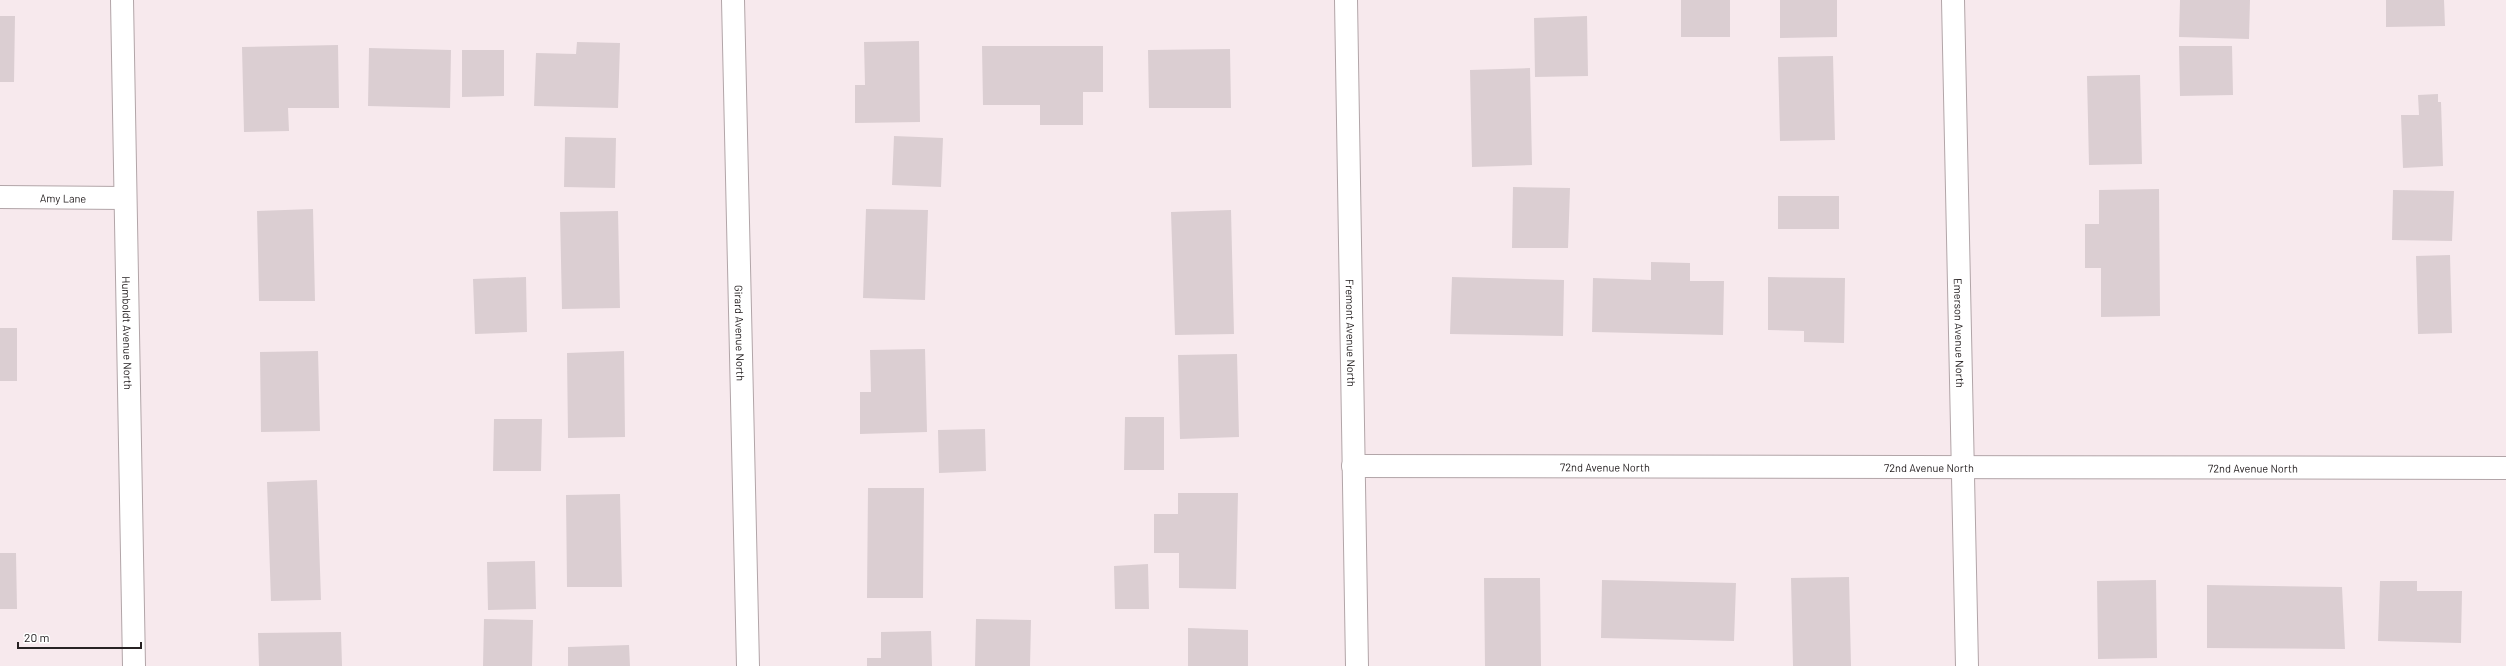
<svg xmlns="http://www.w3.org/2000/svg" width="2506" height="666" font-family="Barlow,sans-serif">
<rect width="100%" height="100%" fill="#f7e9ed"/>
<path fill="#dbced2" d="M1681,0H1730V37H1681Z
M1780,0H1837V37L1780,38Z
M2180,0H2250L2249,39L2179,37Z
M2386,0H2444L2445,26L2386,27Z
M0,16H15L14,82H0Z
M1587,16L1588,76L1535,77L1534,18Z
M919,41L920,122L855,123V85H865L864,42Z
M577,42L620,43L618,108L534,106L536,53L576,54Z
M338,45L339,108H288L289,131L244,132L242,47Z
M982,46H1103V92H1083V125H1040V105H983Z
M2179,46H2232L2233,95L2180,96Z
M369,48L451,50L450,108L368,106Z
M1230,49L1231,108H1149L1148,50Z
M462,50H504V96L462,97Z
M1833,56L1835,140L1780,141L1778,57Z
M1530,68L1532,165L1472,167L1470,70Z
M2140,75L2142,164L2089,165L2087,76Z
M2438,94V102H2441L2443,166L2403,168L2401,115H2419L2418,95Z
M894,136L943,138L941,187L892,185Z
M565,137L616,138L615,188L564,187Z
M1513,187L1570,188L1568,248H1512Z
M2159,189L2160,316L2101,317V268H2085V224H2099V190Z
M2393,190L2454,191L2452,241L2392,240Z
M1778,196H1839V229H1778Z
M313,209L315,301H259L257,211Z
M866,209L928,210L925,300L863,298Z
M1231,210L1234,334L1175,335L1171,212Z
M618,211L620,308L562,309L560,212Z
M2450,255L2452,333L2418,334L2416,256Z
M1651,262L1690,263V281H1724L1723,335L1592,332L1593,278L1651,280Z
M526,277L527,332L475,334L473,279Z
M1452,277L1564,280L1563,336L1450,334Z
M1768,277L1845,278L1844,343L1804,342V331L1768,330Z
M0,328H17V381H0Z
M925,349L927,432L860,434V392H871L870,350Z
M318,351L320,431L261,432L260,352Z
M624,351L625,437L568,438L567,353Z
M1237,354L1239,437L1180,439L1178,355Z
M1125,417H1164V470H1124Z
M494,419H542L541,471H493Z
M985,429L986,471L939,473L938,430Z
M317,480L321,600L271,601L267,482Z
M868,488H924L923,598H867Z
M1178,493H1238L1236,589L1179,588V553H1154V514H1178Z
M620,494L622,587H567L566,495Z
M0,553H16L17,609H0Z
M535,561L536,609L488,610L487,562Z
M1148,564L1149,609H1115L1114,566Z
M1849,577L1851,666H1793L1791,578Z
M1484,578H1540L1541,666H1485Z
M1602,580L1736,583L1734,641L1601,638Z
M2156,580L2157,658L2098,659L2097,581Z
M2380,581H2417V591H2462L2461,643L2378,641Z
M2207,585L2342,587L2345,649L2207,648Z
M484,619L533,620L532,666H483Z
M976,619L1031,620L1030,666H975Z
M1188,628L1248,630V666H1188Z
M931,631L932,666H867V658H881V632Z
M341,632L342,666H259L258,633Z
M629,645L630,666H568V647Z"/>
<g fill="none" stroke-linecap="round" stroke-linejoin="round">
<defs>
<g id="minor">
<path id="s1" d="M733,0L748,666"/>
<path id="s2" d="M1346,0L1357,666"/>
<path id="s3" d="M1953,0L1967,666"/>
<path id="s4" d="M0,197L125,198"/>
<path id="s5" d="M1353,466L2506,468"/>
</g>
<g id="tertiary">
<path id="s6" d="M122,0L134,666"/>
</g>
</defs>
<use href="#minor" stroke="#b2a5a8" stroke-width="24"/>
<use href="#tertiary" stroke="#b2a5a8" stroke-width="24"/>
<use href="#minor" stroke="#fff" stroke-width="22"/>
<use href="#tertiary" stroke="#fff" stroke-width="22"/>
</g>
<g text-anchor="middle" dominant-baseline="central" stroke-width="4" stroke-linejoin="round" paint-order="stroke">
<g font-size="11" fill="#272223" stroke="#fff">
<text stroke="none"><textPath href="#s4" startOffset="63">Amy Lane</textPath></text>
<text stroke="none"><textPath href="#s6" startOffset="333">Humboldt Avenue North</textPath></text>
<text stroke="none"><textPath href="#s1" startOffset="333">Girard Avenue North</textPath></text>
<text stroke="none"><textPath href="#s2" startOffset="333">Fremont Avenue North</textPath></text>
<text stroke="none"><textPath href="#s3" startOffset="333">Emerson Avenue North</textPath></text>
<text stroke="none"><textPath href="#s5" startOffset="252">72nd Avenue North</textPath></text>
<text stroke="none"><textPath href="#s5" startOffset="576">72nd Avenue North</textPath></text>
<text stroke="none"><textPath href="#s5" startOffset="900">72nd Avenue North</textPath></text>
</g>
</g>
<path d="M18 642v6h123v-6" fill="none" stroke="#272223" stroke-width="2"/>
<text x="24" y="642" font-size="12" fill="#272223" stroke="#ffffff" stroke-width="3" paint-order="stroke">20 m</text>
</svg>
